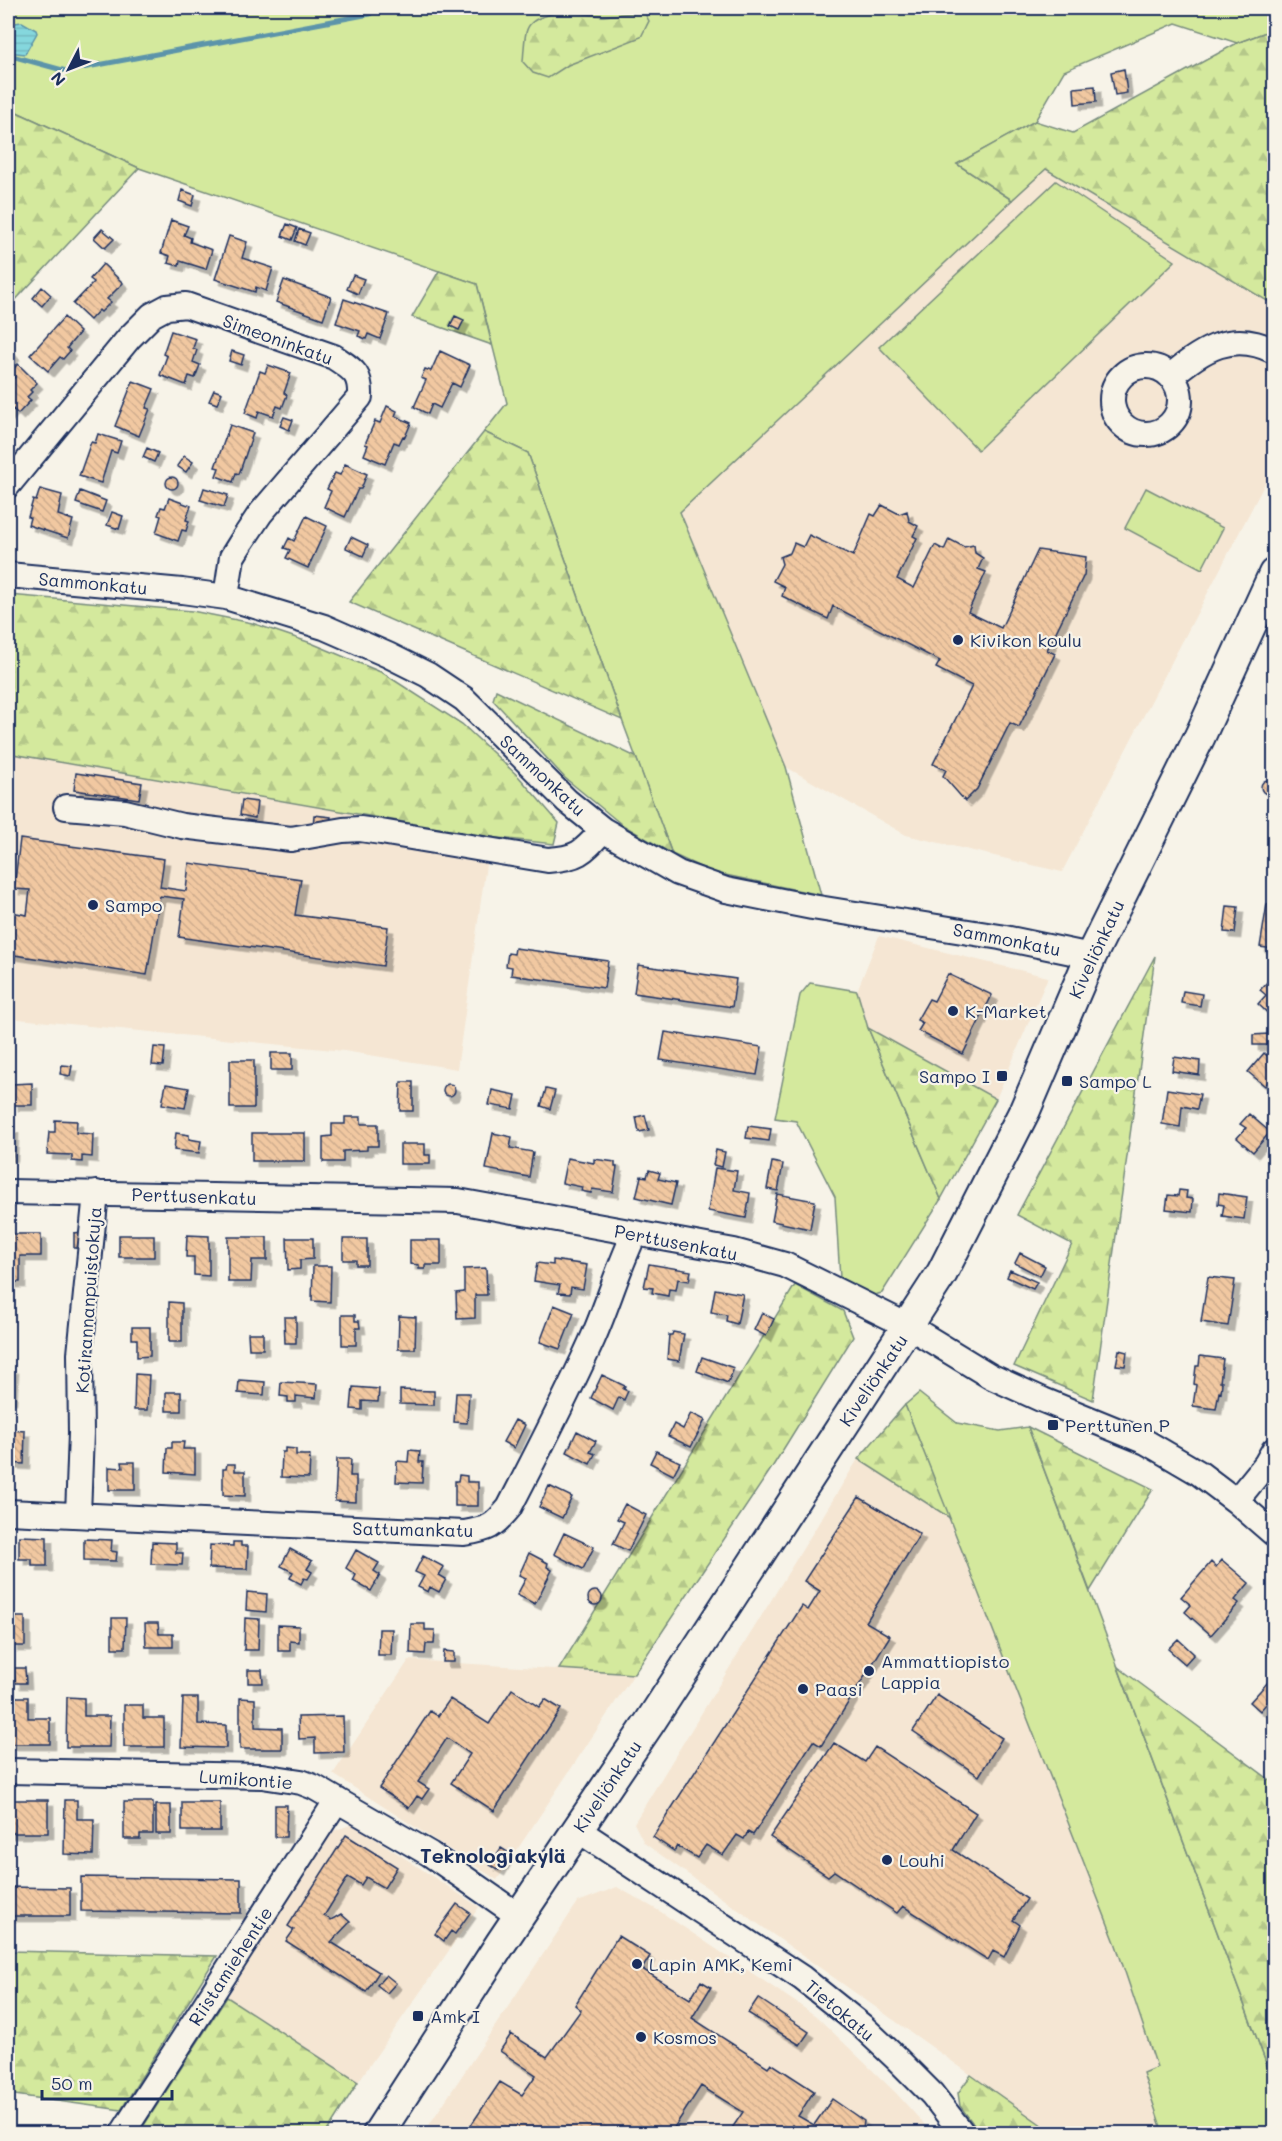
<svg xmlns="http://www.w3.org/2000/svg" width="1282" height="2141" viewBox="0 0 1282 2141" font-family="Mali,sans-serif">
	<defs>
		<pattern id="forest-firs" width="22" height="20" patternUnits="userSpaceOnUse" patternTransform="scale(1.5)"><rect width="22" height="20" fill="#d4e99d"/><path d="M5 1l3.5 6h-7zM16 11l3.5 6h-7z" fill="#b5c88a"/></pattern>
		<pattern id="water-rules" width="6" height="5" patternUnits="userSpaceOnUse" patternTransform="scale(1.5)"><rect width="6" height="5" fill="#85d7dd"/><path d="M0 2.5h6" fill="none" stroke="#72b9c0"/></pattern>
		<pattern id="building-back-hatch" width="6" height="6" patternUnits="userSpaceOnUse" patternTransform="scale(1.5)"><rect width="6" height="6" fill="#f1c8a1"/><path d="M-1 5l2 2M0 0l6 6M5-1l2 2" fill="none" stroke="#ceac8d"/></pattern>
		<filter id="shadow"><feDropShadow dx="5.5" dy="5.5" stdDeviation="0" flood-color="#0004"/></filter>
	</defs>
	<rect width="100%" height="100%" fill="#f7f3e8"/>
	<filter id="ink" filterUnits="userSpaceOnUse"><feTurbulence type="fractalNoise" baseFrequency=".0167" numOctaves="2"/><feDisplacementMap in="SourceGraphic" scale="12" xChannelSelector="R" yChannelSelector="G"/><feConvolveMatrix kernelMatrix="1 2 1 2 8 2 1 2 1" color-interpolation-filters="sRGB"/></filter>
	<g filter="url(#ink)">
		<path fill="#f5e6d3" d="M1045,169l229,136v161l-212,406 -156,-37 -120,-68 -107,-254z
			M13,754l477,83 -33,232 -113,-18 -336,-33v-250z
			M879,936l169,41 -52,122 -128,-71 -11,-37z
			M858,1459l92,59 166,427 41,122 -14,7 20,59h-112l-5,-5 -402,-285 -10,-20z
			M409,1660l225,14 -137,206 -164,-106z
			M353,1824l126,83 -121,175 -131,-85 106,-166z
			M617,1887l44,25 155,104 80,77 36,40 -509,1 155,-232z"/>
		<path fill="#d4e99d" stroke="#788c7e" stroke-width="1.5" d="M8,8h1266v21l-37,14 -61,-20 -112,48 -29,50 -78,43 55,36 -332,312 106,255 35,128 -110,-23 -39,-18 -50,-134 -94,-267 -44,-21 23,-29 -30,-119 -338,-116 -131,-60z
			M1056,181l119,80 -197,189 -99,-103z
			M1146,488l77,40 -21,41 -77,-41z
			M810,983l47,8 11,37 73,171 -59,94 -12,3 -30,-18 -5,-81 -39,-76 -21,-3 25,-123z
			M919,1393l38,30 43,8 28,-4 246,657v49h-111l-20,-60 14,-6 -41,-122 -211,-540z"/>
		<path fill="url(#forest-firs)" stroke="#788c7e" stroke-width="1.5" d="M562,11l41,5 41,-4 5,9 -8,16 -73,28 -20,13 -15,-5 -10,-11c3,-39 0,-41 39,-51z
			M1274,29v276l-228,-136 -34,31 -55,-36 78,-43 38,12 164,-90z
			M8,108l131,60 -131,140z
			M439,271l38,13 15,61 -80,-28z
			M484,432l44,21 94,267 -273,-118z
			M9,595l183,16 60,12 59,20 72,30 79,51 57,53 40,46 -5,21 -64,-7 -477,-83z
			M496,690l140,67 36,97 -51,-30 -56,-46 -72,-78z
			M1155,956l-62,444 -79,-34 58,-122 -55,-29z
			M868,1028l128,71 -55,100z
			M795,1285l48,26 10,26 -82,132 -137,205 -75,-5z
			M905,1405l45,113 -92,-59z
			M1028,1427l125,62 -63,102z
			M1118,1667l156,116v301z
			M8,1951l209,5 -96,154 -113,-16z
			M227,1997l131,85 -32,51h-187z
			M971,2075l75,53 5,5h-71l-20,-27 -2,-13z"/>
		<path fill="url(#water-rules)" stroke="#5b94aa" stroke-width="1.5" d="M22,22l14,8 1,3 -12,21 -17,-2v-21l7,-8z"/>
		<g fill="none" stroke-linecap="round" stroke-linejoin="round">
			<path stroke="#5b94aa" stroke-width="5" d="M381,12l23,-4
				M8,55l58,16 304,-57"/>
		</g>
		<path fill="url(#building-back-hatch)" stroke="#1b2f5e" stroke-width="1.5" filter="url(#shadow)" d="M1124,69l3,24 -12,2 -4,-23z
			M1095,86l1,16 -21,2 -1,-16z
			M182,190l13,5 -3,11 -13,-5z
			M171,220l17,6 -4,9 7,3 -1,4 22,8 -6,19 -26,-8 -1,5 -11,-3 2,-7 -9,-3z
			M287,224l10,4 -5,12 -10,-4z
			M102,229l12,10 -9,9 -11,-10z
			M299,229l11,4 -5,12 -10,-4z
			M229,236l18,6 -5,16 31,10 -7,23 -10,-4 -1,5 -40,-13z
			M103,264l20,19 -16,16 4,3 -10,10 -2,-2 -9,10 -17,-16 21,-22 -4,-3z
			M353,275l11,4 -6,15 -11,-5z
			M284,280l47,17 -8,22 -47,-17z
			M42,287l9,8 -9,11 -9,-8z
			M344,299l45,15 -9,25 -12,-5 -2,5 -8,-3 2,-5 -24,-8z
			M455,316l9,4 -5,10 -9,-4z
			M64,317l16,15 -13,16 3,3 -7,8 -3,-2 -12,14 -18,-16z
			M171,331l25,8 -3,9 4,2 -4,12 7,3 -5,13 -6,-2 -3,9 -26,-10 7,-19 -4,-2z
			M8,348l6,7 -6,7z
			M232,351l12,4 -3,10 -12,-4z
			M440,351l30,14 -10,22 -8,-4 -12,25 -8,-4 -4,10 -14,-7 12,-27 -5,-2 4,-9 6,2z
			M18,364l19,19 -7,7 2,2 -5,5 4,3 -13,14 -5,-5 -5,6v-30l7,-8 -5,-5z
			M268,365l23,8 -7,20 3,2 -5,13 -5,-2 -4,10 -14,-5 -2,7 -12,-5 15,-42 5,2z
			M133,381l21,8 -8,19 4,1 -11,27 -24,-10z
			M214,390l8,3 -5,11 -8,-3z
			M387,406l10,5 -2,5 16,7 -6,14 -2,-1 -4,8 -5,-2 -9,22 -21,-9 4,-10 -3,-1 10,-23 5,2z
			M284,417l9,3 -4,10 -9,-4z
			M230,425l23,8 -14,41 -3,-1 -3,9 -17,-6 3,-8 -4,-1z
			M98,434l23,7 -4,12 -6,-2 -10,32 -22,-7 12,-34 4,1z
			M147,448l11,5 -4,9 -11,-5z
			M184,456l9,6 -7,10 -9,-6z
			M345,464l22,10 -6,15h-3l-13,28 -21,-10 7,-16 -4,-2 8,-16 5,2z
			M166 483a6 6 0 1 1 12 0a6 6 0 1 1-12 0Z
			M204,488l24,7 -4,12 -24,-7z
			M40,489l22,6 -4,20 15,5 -5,18 -40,-13 2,-7 -2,-1 5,-17 3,1z
			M80,491l26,10 -4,11 -26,-9z
			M169,498l22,8 -5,14 3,1 -3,10 -4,-1 -4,11 -22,-8 5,-17 -3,-1 3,-8 4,1z
			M882,505l17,9 8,-3 2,10 9,5 -5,10 4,2 -20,41 17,9 21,-43 9,5 5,-11 15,8 10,-2 1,8 8,5 -5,11 8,3 -18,40 33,16 37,-78 48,7 -2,18 -37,75 8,4 -36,73 -9,-4 -33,66 -12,12 -22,-25 3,-6 -13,-6 39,-78 -36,-18 4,-7 -107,-55 -5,13 -46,-23 3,-9 -12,-6 9,-17 -2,-7 10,-4 4,-10 9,4 6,-12 44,21 18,-42 4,2z
			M112,512l11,4 -4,13 -12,-4z
			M306,516l21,10 -19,42 -22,-10 4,-8 -6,-2 5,-10 5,3z
			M351,537l17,8 -5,11 -17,-8z
			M76,773l66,10 -3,16 -65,-9z
			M1261 787a7 7 0 1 1 14 0a7 7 0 1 1-14 0Z
			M242,800l15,2 -2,16 -15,-3z
			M314,815l17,2 -1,11 -17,-2z
			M20,839l144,20 -4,28 26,4 3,-28 112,16 -6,36 93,12 -5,39 -204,-29 5,-38 -24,-3 -13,79 -139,-21v-20l3,-22 16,3 3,-25 -16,-1z
			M1267,904l7,1v44l-14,-2z
			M1227,906l11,1 -3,26 -11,-1z
			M515,948l93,13 -4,27 -93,-13 1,-8 -6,-1 2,-13 6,1z
			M638,965l98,14 -4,28 -98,-14z
			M948,974l44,21 -29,59 -45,-23 5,-8 -6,-3 12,-21 5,2z
			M1271,978l3,4v34l-1,2 -15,-14 8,-9 -6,-5z
			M1183,991l19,3 -2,12 -19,-3z
			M665,1032l97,15 -5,28 -97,-15z
			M1268,1034v11h-15v-10z
			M154,1047l11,1 -2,18 -11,-1z
			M271,1053h21v17h-21z
			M1264,1053l8,7 2,-3v18l-9,11 -17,-14z
			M1174,1057l26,4 -1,14 -27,-4z
			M230,1060h24v48h-24z
			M62,1065l10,1 -2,10 -10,-2z
			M401,1082h12v29h-13z
			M32,1083v22h-19l-1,-21z
			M443 1090a6 6 0 1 1 12 0a6 6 0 1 1-12 0Z
			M166,1084l23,4 -4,20 -23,-4z
			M546,1089l9,2 -5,18 -9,-3z
			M1167,1089l33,5 -3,15 -15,-3 -2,21 -18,-3z
			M492,1090l24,5 -3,14 -24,-4z
			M1249,1114l21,18 -17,20 -16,-14 9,-10 -6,-4z
			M645,1115l4,15 -10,2 -3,-15z
			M345,1117h16v7h17v22h-11v4l-24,1v11h-20v-25l9,-1v-12h13z
			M55,1120l22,1 -1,12 17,1 -1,23 -10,-1v6l-10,-1v-6l-25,-1 2,-22h6z
			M748,1126l23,3 -2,12 -23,-3z
			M8,1128h5l-1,28h-4z
			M176,1133l13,2v4l12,2 -2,12 -25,-3z
			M252,1133h53v28h-53z
			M493,1133l19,4 -2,11 23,4 -4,25 -43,-8z
			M400,1144h25v11h5v9h-30z
			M716,1150l9,2 -3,15 -9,-2z
			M567,1158l27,5v-4l21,3v5h2l-4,25 -21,-3 -1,4 -10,-2 1,-4 -20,-4z
			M772,1162l11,2 -5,27 -11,-2z
			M715,1168l22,3 -3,19 16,3 -4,25 -38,-7z
			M649,1170l11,3 -2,6 18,4 -5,22 -35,-8 5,-21 6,1z
			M1179,1190l8,1 -1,7 7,1 -1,13 -26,-3 2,-14 10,1z
			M1219,1193l28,4 -3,22 -22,-3 2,-11 -6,-1z
			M777,1194l38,7 -5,28 -38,-8z
			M82,1232v16h-8v-15z
			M12,1234h29v22h-21v26h-12v-33h4z
			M119,1235h35v22h-35z
			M187,1235l22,1v40l-15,-1v-18h-8z
			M228,1237h39v23h-15l-1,22h-23z
			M287,1238h26v21l-13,1v9l-12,1z
			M343,1239h24v26h-11v-5h-13z
			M410,1240h31v25h-16v4h-6v-4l-9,-1z
			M1020,1253l25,13 -5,10 -25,-13z
			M553,1260l34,5 -4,24 -12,-2 -1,7 -12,-1 2,-8 -26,-4 3,-18 16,2z
			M649,1264l42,7 -2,10 -11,-2 -2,11 -7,-1 -1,7 -16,-3 1,-5 -9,-1z
			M313,1266h18l-1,36 -18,-1z
			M486,1268l1,27h-12v23l-18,1 -1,-26 8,-1v-23z
			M1010,1270l27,12 -4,7 -26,-12z
			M1208,1277l27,3 -7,46 -27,-4z
			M715,1289l28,5 -6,30 -11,-3 1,-6 -16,-3z
			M169,1302l13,1v39h-13z
			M554,1305l20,8 -14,36 -20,-7z
			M762,1313l12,6 -8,17 -12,-6z
			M342,1315h13v6h4l1,7h-4v17h-14z
			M399,1316l17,1 -1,32h-17z
			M284,1317h12v26h-11z
			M132,1327h18v29l-13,1v-18h-5z
			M673,1332l11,2 -5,27 -12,-2 2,-24h3z
			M248,1333h15v16h-14z
			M1119,1350l8,2 -2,14 -9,-1z
			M1200,1356l23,3 -3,23h2l-1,11 -2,-1 -3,17 -23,-3 3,-21 -2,-1 2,-18h3z
			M702,1357l32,11 -6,15 -31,-12z
			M8,1368h5l-2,30h-3z
			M135,1374l14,1 -2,35h-13z
			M602,1375l23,11 -2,3 5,2 -4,9 -5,-3 -6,13 -22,-12z
			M239,1380l26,2 -1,13 -26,-2z
			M281,1382l36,2 -1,14 -20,-2v6h-8v-5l-8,-1z
			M353,1387l26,2 -1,13 -16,-1v9l-11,-1z
			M400,1390l34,1v14l-34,-1z
			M166,1392h15v19h-15z
			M456,1393h13l-2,30 -13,-1z
			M691,1413l14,7 -14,27 -23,-11 6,-12 9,5z
			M515,1420l10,5 -11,23 -11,-6z
			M9,1430l16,1 -1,33 -16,-1z
			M577,1431l19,10 -6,11 5,2 -5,10 -23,-12z
			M172,1442h12l-1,7h12v25l-29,-2 1,-24h5z
			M285,1448l11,1v6h14l-1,23 -28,-1 1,-25h3z
			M409,1450l11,1 -1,11h4l-1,21 -26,-1 1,-21 11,1z
			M656,1451l24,11 -7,13 -23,-12z
			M337,1459h14l-1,17h6v26l-21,-1z
			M122,1462h13v28h-26v-23l14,1z
			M227,1464h8v7h10v25l-22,-1v-26h3z
			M459,1475l8,1v6h11v24h-23v-25h3z
			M549,1486l23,11 -10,21 -23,-11z
			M859,1497l61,37 -54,88 24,14 -69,110 -8,-5 -60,94 -5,-3 -4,7 -7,-4 -14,20 -17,-10 -9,13 -20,-12 -3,5 -21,-14 149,-231 6,4 12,-19 -16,-10z
			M625,1504l21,11 -18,36 -15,-7 11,-22 -7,-3z
			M564,1533l30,14 -11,22 -29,-15z
			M19,1536l28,1v29h-15v-7h-13z
			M84,1539l28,1 -1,11 6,1 -1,9 -32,-1z
			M152,1542l24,1v10h7l-1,12 -31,-1z
			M233,1542h8v4h7l-1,23 -38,-1 1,-23 23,1z
			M290,1549l22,12 -5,8 5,3 -4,7 -4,-1 -3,6 -11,-6 3,-6 -12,-6z
			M356,1550l23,13 -5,8 6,4 -9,16 -18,-10 3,-6 -10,-7z
			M529,1553l19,10 -1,4 5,3 -17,34 -18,-9 9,-17 -7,-3z
			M423,1556l21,11 -5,8 7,4 -7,13 -9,-5 -2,5 -10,-5 6,-11 -9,-4z
			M1222,1560l27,23 -14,17 4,3 -28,32 -26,-23 6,-7 -10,-8 30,-35 5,5z
			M588 1598a7 7 0 1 1 14 0a7 7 0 1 1-14 0Z
			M247,1592l20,2 -1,18 -20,-2z
			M12,1617h13v29h-13z
			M112,1618h14l-1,30h-13z
			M245,1618l14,1 -1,31h-14z
			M145,1623h13l1,11h14v13h-27z
			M411,1624h14v6h10l-1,14h-8l-1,10 -15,-1z
			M278,1625l21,1v16l-9,-1v10h-12z
			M379,1629h13l-1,26h-13z
			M1178,1639l16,15 -9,10 -17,-15z
			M444,1651l10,1v10h-11z
			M14,1668h11l1,15h-11z
			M248,1670h14l1,13h-15z
			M1268,1682l6,6v7l-14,16 -10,-9z
			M512,1689l27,18 6,-8 16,10 -67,102 -43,-28 19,-29 -23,-16 -29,44 11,7 -7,10 -5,-3 -8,12 -30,-20 51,-77 8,5 12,-17 39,25z
			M937,1695l65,43 -23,38 -66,-45z
			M10,1697h18v21h22v26h-41z
			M67,1697l17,1v18h26l-1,31h-43z
			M183,1698h15v26l28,1v23l-45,-1z
			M240,1698l15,1v28l27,1v21h-42z
			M124,1705h19v13h21v29h-40z
			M343,1716l1,36 -29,1v-15l-16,1 -1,-22z
			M834,1743l31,19 10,-15 101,66 -23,37 74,49 -14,21 7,5 -16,32 -11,-6 -5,9 -85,-54 -6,7 -63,-42 -6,5 -58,-39z
			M8,1800h1v33h-1z
			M9,1800h39v33h-39z
			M65,1800h12v19h17l-1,36 -29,-1z
			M124,1802h29v32h-13v5h-16z
			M182,1802h38v29h-38z
			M156,1805h15v29h-15z
			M275,1805h12l-1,32h-11z
			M346,1835l51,32 -13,21 -18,-11 -5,8 -13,-8 -24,39 7,4 10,-6 9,8 -19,20 48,30 -13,20 -80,-51 8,-11 -6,-4z
			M501,1848l8,5 -10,17 -9,-5z
			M81,1877l160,2v34l-160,-2z
			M8,1887l62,1v28h-62z
			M457,1904l13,9 -15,21 -4,-3 -7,10 -9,-7z
			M618,1936l32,20 -8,13 48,30 11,-18 10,6 -19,31 76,49 3,-4 43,28 -16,25 16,9 18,-26 32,22 -2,13h-57l-13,-9 -5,9h-59l15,-22 -42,-26 -31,48h-8l-12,-8 -5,8h-180l35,-52 22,13 14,-20 -36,-24 11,-17 36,23 34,-47 -6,-5z
			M386,1975l10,8 -9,10 -10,-8z
			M758,1998l51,34 -9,13 -52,-32z
			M8,2130l42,4h-42z"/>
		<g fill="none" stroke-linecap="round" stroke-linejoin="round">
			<defs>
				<path id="minor" d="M1112 400a34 34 0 1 1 68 0a34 34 0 1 1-68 0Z
					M1171,376c31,-27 62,-46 103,-25
					M8,485l121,-147 23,-23 15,-8 19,-2 148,52c19,13 27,16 26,40l-100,117 -18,27 -10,16 -6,40
					M8,575l174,16 44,6 98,30 64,28 40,20 36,24 103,102 36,29 75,43 48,17 86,17 188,30 91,19
					M66,807l59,5 57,14 109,13 52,-9 17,-1 21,3 167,28c31,-2 35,-8 55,-30
					M8,1192l450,9 276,50 51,14 123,61 82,50 53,24 103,42 53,31 37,28 38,33
					M1236,1501l30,-37 8,-14
					M8,1512l456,21c25,-4 29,-6 45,-25 29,-56 58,-112 84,-170 15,-34 25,-70 41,-103
					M78,1515l3,-82 -1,-79 16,-161
					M8,1771l254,5 39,6 13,5 116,67 89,62
					M578,1830l224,148 60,48 34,32 36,36 31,40
					M122,2134l215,-334"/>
				<path id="major" d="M378,2134l123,-191 149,-221 292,-449 83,-163 66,-154 109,-220 74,-162"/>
			</defs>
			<use href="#minor" stroke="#1b2f5e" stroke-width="28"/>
			<use href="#major" stroke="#1b2f5e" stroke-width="34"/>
			<use href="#minor" stroke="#f7f3e8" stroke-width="24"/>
			<use href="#major" stroke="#f7f3e8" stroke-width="30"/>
		</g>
	</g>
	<g fill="#1b2f5e" stroke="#f7f3e8" stroke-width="2">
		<circle cx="958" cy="640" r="6"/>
		<circle cx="93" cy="905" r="6"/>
		<circle cx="953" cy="1011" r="6"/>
		<rect x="996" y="1070" width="12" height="12" rx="3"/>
		<rect x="1061" y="1075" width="12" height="12" rx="3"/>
		<rect x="1047" y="1419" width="12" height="12" rx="3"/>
		<circle cx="869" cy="1671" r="6"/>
		<circle cx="803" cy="1689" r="6"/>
		<circle cx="887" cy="1860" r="6"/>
		<circle cx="637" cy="1964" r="6"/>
		<rect x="412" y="2010" width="12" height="12" rx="3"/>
		<circle cx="641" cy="2037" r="6"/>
	</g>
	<g text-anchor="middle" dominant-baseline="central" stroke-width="4.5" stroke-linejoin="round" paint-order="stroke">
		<g font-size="18" fill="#1b2f5e" stroke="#f7f3e8">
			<text transform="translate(278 339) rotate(20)">Simeoninkatu</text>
			<text transform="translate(93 583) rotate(5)">Sammonkatu</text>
			<text transform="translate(543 775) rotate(43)">Sammonkatu</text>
			<text transform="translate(1007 939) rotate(11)">Sammonkatu</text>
			<text transform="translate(1096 949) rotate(-65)">Kiveliönkatu</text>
			<text transform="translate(194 1196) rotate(2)">Perttusenkatu</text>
			<text transform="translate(676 1242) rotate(11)">Perttusenkatu</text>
			<text transform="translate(88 1300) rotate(-86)">Kotirannanpuistokuja</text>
			<text transform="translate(873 1380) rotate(-56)">Kiveliönkatu</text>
			<text transform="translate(413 1529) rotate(1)">Sattumankatu</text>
			<text transform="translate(246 1779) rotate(4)">Lumikontie</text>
			<text transform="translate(607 1786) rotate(-56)">Kiveliönkatu</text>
			<text transform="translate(230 1966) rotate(-57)">Riistamiehentie</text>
			<text transform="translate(840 2010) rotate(40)">Tietokatu</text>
		</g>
		<g font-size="18" fill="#1b2f5e" stroke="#f7f3e8" text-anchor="start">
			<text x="970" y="640">Kivikon koulu</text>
			<text x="105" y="905">Sampo</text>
			<text x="965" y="1011">K-Market</text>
			<text x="990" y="1076" text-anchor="end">Sampo I</text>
			<text x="1079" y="1081">Sampo L</text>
			<text x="1065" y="1425">Perttunen P</text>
			<text x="881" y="1661">Ammattiopisto<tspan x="881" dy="21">Lappia</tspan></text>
			<text x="815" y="1689">Paasi</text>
			<text x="899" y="1860">Louhi</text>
			<text x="649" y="1964">Lapin AMK, Kemi</text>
			<text x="430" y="2016">Amk I</text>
			<text x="653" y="2037">Kosmos</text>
		</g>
		<g font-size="20" font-weight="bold" fill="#1b2f5e" stroke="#f7f3e8">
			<text x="493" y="1855">Teknologiakylä</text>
		</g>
	</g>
	<rect width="1282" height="2141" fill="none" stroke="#f7f3e8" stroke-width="30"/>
	<rect x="15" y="15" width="1252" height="2111" fill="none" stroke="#1b2f5e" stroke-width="2" filter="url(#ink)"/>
	<g transform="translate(69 69) rotate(228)" stroke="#f7f3e8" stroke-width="4.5" paint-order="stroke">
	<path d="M0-4.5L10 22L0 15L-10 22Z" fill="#1b2f5e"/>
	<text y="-9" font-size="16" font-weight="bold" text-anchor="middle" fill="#1b2f5e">N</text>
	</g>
	<path d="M42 2090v9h130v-9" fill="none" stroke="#1b2f5e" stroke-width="3"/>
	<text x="51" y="2090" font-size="18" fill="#1b2f5e" stroke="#f7f3e8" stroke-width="4.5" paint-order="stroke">50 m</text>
</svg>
